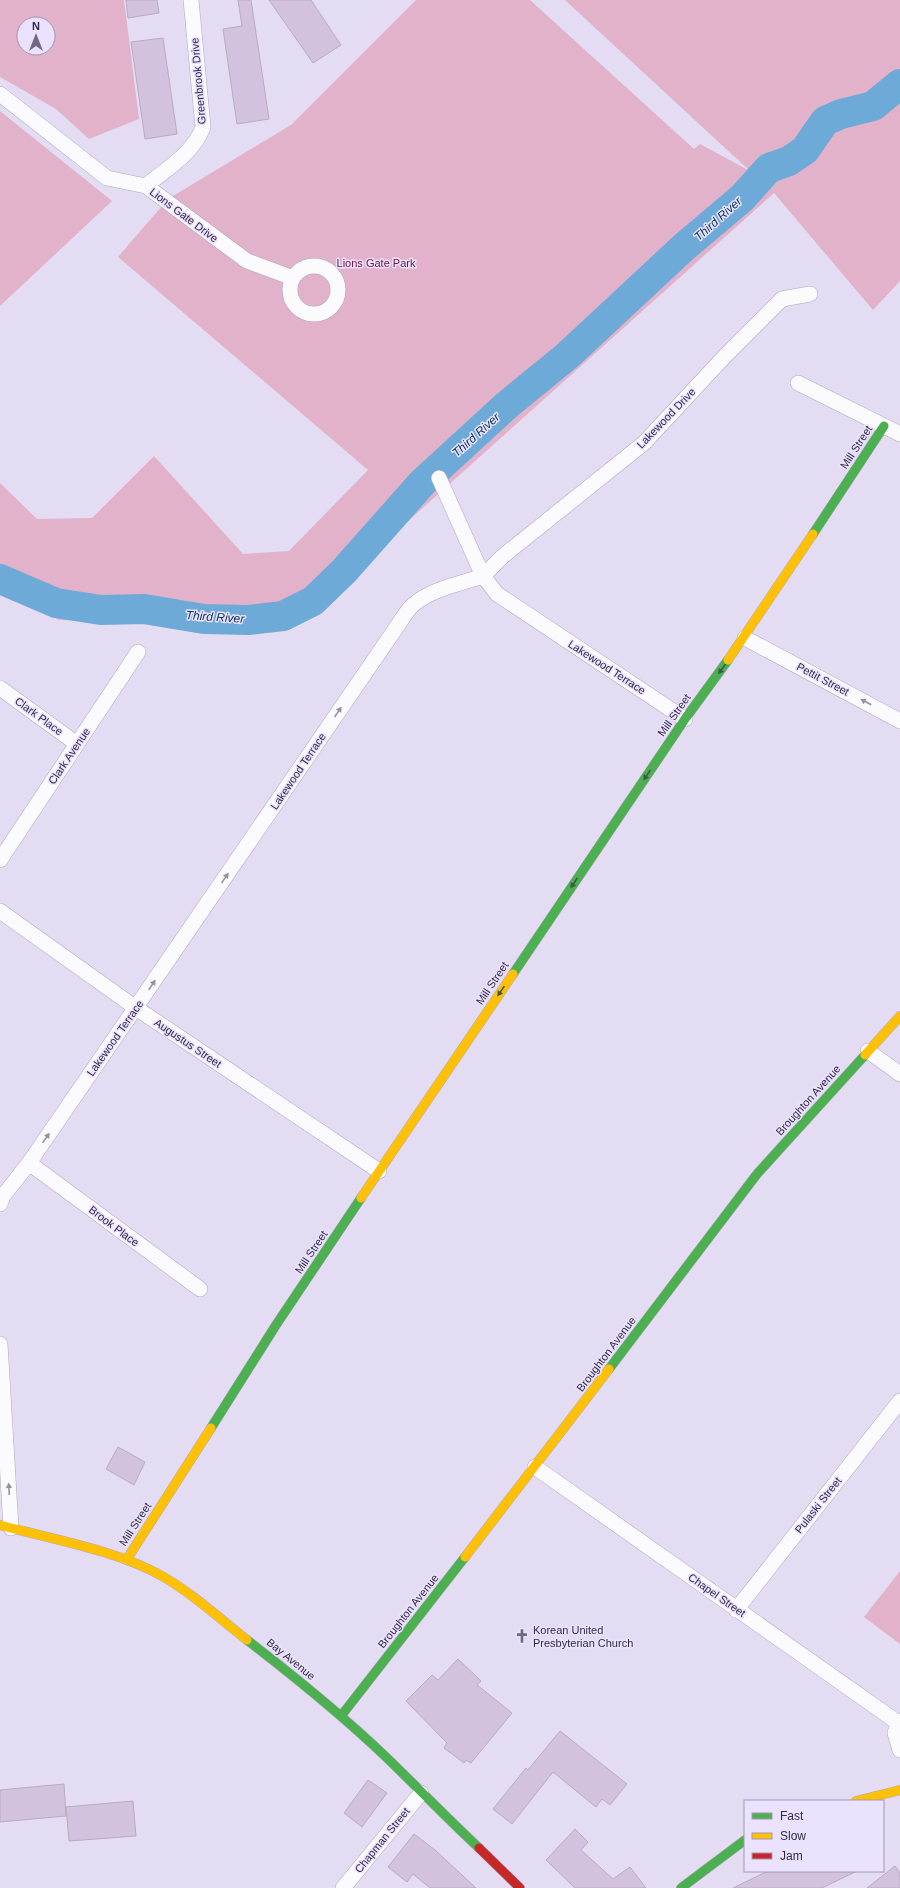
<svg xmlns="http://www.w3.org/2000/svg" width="900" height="1888" viewBox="0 0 900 1888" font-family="Arial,sans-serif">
	<rect width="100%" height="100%" fill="#e3dcf3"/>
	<path fill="#e1b2ca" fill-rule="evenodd" d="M0,0h124l15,119 -50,20 -33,-30 -56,-32zM24,24h24v24h-24z
		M416,0h114l164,149 6,-5 50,27 -185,-171h335v281l-27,29 -99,-117 -484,434 -231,-7 -59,-28v-109l37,36 55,-1 62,-62 89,98 46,-3 79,-81 -250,-213 50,-58 123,-74z
		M0,111l112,90 -112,105z
		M900,1571v73l-36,-27z"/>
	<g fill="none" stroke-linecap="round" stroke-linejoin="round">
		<path stroke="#6daad7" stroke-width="30" d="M0,579l56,24 45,7 43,-1 60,10 44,1 35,-4 30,-15 31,-30 78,-88 85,-78 60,-49 117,-109 58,-49 27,-30 20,-7 16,-11 20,-29 16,-7 32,-8 27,-22"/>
	</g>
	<path fill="#d3c2de" stroke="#b8acc0" d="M126,0h31l2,13 -31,5z
		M238,0h13l18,119 -32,5 -14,-95 19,-3z
		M269,0h42l30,45 -28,18z
		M163,38l14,96 -32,5 -14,-97z
		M118,1447l27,15 -11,23 -28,-16z
		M458,1659l23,22 -4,4 35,28 -41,50 -5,-3 -2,3 -20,-15 3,-5 -41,-42 26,-26 6,5z
		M560,1731l67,53 -17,21 -8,-6 -6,8 -43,-35 -41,52 -19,-15 33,-41 2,2z
		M368,1780l19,13 -25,34 -18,-14z
		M64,1784l2,32 -66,6v-32z
		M133,1801l3,35 -67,5 -3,-34z
		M575,1829l13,13 -7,8 32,29 17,-12 16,21h-71l-29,-28z
		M414,1834l21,16 41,38h-46l-17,-14 -6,8 -19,-15z
		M895,1866l5,7v15h-33z
		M768,1871h89l-35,17h-89z"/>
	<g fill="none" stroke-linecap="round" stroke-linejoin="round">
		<defs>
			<path id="street" d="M0,94l107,84 39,8 101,75 46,17
				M146,186c20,-17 48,-33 57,-59l-12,-127
				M290 290a24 24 0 1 1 48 0a24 24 0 1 1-48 0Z
				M798,383l102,51
				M439,478l44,98 20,-20 141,-113 81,-87 57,-57 28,-5
				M745,638l155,83
				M0,688l77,56
				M0,860l138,-208
				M0,911l136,97 243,163
				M868,1051l32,23
				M29,1163l171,126
				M0,1204l3,-8 26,-33 369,-538c5,-7 9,-15 15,-20 18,-16 47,-21 70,-29l14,18 188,125
				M0,1344l11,184
				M535,1467l365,257
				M736,1610l164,-209
				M900,1721l-5,12 5,17
				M343,1888l78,-95"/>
			<path id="fast" d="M813,534l71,-108
				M513,974l172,-255 43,-59
				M609,1369l148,-195 108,-119
				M211,1428l65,-103 85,-127
				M247,1640c48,37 95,75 139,117 31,30 61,61 93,91
				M341,1716l124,-159
				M681,1888l64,-48"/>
			<path id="slow" d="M728,660l85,-126
				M865,1055l35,-39
				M361,1198l152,-224
				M0,1525c51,14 116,25 162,51 30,17 57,42 85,64
				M465,1557l144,-188
				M127,1559l84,-131
				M856,1801l44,-11"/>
			<path id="jam" d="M479,1848l41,40"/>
		</defs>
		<use href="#street" stroke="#b0a9bf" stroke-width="16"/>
		<use href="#fast" stroke="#b0a9bf" stroke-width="10"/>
		<use href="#slow" stroke="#b0a9bf" stroke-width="10"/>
		<use href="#jam" stroke="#b0a9bf" stroke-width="10"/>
		<use href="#street" stroke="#fbfafd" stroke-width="15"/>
		<use href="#fast" stroke="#4caf50" stroke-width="9"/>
		<use href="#slow" stroke="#ffc107" stroke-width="9"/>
		<use href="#jam" stroke="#c62828" stroke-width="9"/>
	</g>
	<defs><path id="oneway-solid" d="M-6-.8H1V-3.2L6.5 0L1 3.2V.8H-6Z"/></defs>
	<g fill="#3c5848">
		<use href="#oneway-solid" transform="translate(722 669) rotate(126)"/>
		<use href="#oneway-solid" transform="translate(647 775) rotate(124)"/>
		<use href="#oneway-solid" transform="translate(574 883) rotate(124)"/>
		<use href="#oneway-solid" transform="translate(501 991) rotate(124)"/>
	</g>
	<g fill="#9792a0">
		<use href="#oneway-solid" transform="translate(866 702) rotate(-152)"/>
		<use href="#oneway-solid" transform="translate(338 712) rotate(-56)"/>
		<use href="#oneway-solid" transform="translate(225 878) rotate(-56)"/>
		<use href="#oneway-solid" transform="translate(152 985) rotate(-56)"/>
		<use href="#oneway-solid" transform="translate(46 1138) rotate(-55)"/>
		<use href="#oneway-solid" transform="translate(9 1489) rotate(-93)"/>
	</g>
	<defs>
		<symbol id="church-bare" viewBox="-9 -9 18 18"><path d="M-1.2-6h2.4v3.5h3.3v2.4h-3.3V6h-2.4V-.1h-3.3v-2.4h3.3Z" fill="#716881" stroke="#ebe2ff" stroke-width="2.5" paint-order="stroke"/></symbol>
	</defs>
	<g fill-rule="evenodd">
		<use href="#church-bare" x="512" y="1626" width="20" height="20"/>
	</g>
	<g text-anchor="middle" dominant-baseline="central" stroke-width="3" stroke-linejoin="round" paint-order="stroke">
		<g font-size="11" fill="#332944" stroke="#ebe2ff">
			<text transform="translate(198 81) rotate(-95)">Greenbrook Drive</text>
			<text transform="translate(184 215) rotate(37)">Lions Gate Drive</text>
			<text transform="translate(666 418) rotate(-46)">Lakewood Drive</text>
			<text transform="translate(856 447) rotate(-57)">Mill Street</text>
			<text transform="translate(607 667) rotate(33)">Lakewood Terrace</text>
			<text transform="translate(823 679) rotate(28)">Pettit Street</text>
			<text transform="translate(674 715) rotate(-55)">Mill Street</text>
			<text transform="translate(39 716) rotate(36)">Clark Place</text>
			<text transform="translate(69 756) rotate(-56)">Clark Avenue</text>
			<text transform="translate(298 771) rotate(-56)">Lakewood Terrace</text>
			<text transform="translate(492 983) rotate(-56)">Mill Street</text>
			<text transform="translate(115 1038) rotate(-55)">Lakewood Terrace</text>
			<text transform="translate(188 1043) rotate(34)">Augustus Street</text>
			<text transform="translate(808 1100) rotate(-48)">Broughton Avenue</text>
			<text transform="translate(114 1226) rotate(37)">Brook Place</text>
			<text transform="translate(311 1252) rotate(-56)">Mill Street</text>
			<text transform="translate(606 1354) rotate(-53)">Broughton Avenue</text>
			<text transform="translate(818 1505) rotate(-52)">Pulaski Street</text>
			<text transform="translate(135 1524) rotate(-57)">Mill Street</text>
			<text transform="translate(717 1595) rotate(35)">Chapel Street</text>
			<text transform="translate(408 1611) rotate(-52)">Broughton Avenue</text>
			<text transform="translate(291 1659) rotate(39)">Bay Avenue</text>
			<text transform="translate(382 1840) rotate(-51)">Chapman Street</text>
		</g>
		<g font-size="11" fill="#790f40" stroke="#ebe2ff">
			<text x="376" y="263">Lions Gate Park</text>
		</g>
		<g font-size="11" fill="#332944" stroke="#ebe2ff" text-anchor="start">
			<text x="533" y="1630">Korean United<tspan x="533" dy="13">Presbyterian Church</tspan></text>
		</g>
		<g font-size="12" font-style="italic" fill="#00334f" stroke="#ebe2ff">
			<text transform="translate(718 219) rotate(-42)">Third River</text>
			<text transform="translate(476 435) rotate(-42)">Third River</text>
			<text transform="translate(215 617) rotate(4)">Third River</text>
		</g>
	</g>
	<rect x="744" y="1800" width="140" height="72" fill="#ebe2ff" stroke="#a198b4"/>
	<rect x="752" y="1813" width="20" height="6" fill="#4caf50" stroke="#a198b4"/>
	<text x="780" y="1820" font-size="12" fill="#332944">Fast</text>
	<rect x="752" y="1833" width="20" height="6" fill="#ffc107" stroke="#a198b4"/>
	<text x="780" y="1840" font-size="12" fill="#332944">Slow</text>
	<rect x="752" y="1853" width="20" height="6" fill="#c62828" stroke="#a198b4"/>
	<text x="780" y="1860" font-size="12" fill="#332944">Jam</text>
	<g transform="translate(36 36)"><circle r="19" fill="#ebe2ff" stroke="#a198b4"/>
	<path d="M0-3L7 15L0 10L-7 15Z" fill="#716881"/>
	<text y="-6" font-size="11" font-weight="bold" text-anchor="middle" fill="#332944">N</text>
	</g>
</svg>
